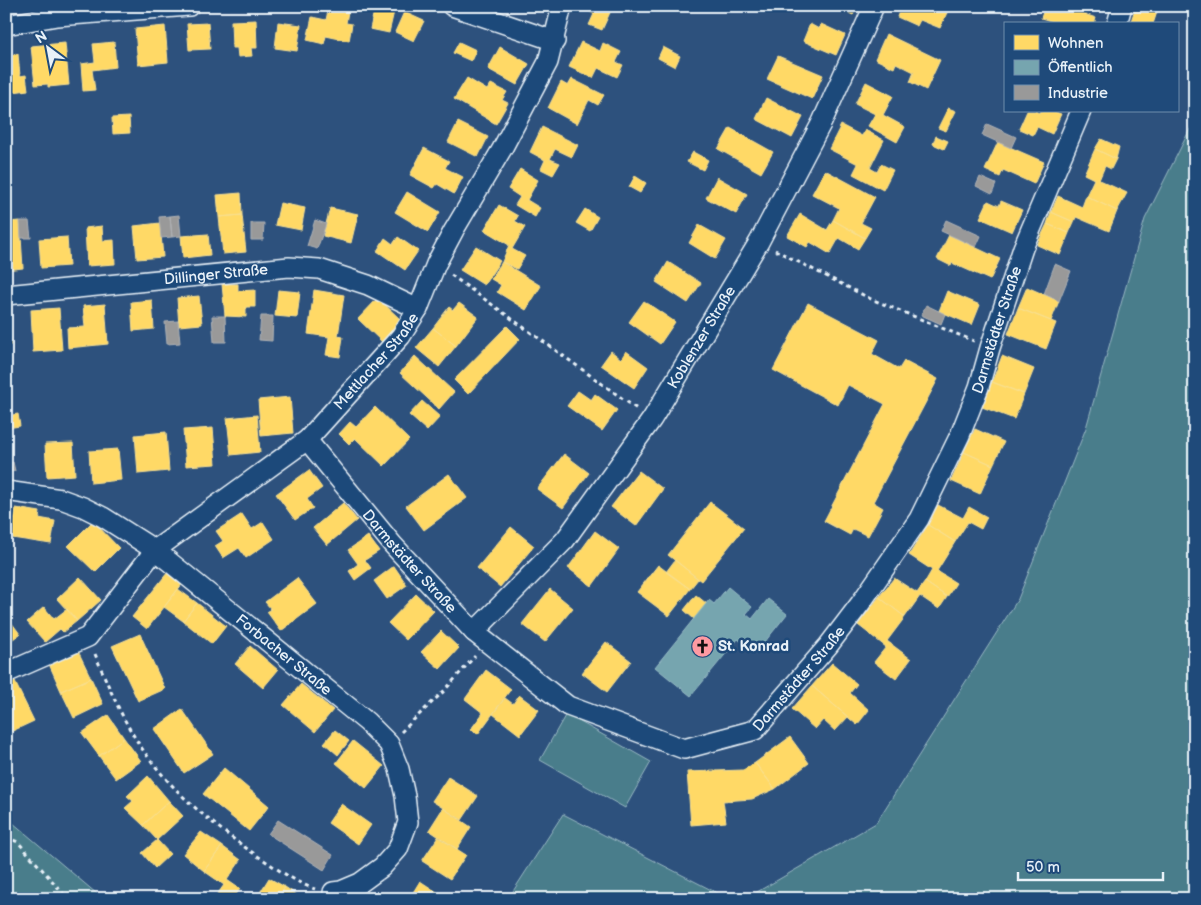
<svg xmlns="http://www.w3.org/2000/svg" width="1201" height="905" viewBox="0 0 1201 905" font-family="'Balsamiq Sans',sans-serif">
	<rect width="100%" height="100%" fill="#2d517d"/>
	<filter id="ink" filterUnits="userSpaceOnUse"><feTurbulence type="fractalNoise" baseFrequency=".02" numOctaves="2"/><feDisplacementMap in="SourceGraphic" scale="10" xChannelSelector="R" yChannelSelector="G"/><feConvolveMatrix kernelMatrix="1 2 1 2 8 2 1 2 1" color-interpolation-filters="sRGB"/></filter>
	<g filter="url(#ink)">
		<path fill="#497d8b" stroke="#98b7c2" d="M1195,119v780h-450l131,-76 142,-224 68,-171 59,-209z
			M566,714l85,48 -26,46 -85,-48z
			M563,814l166,85h-221z
			M6,817l97,82h-97z"/>
		<path fill="#ffd966" stroke="#f8e092" d="M329,6h20l-3,17 6,1 -3,17 -23,-5 -2,8 -17,-4 5,-23 14,3z
			M375,6l20,1 -6,26 -19,-4z
			M585,6h28l-11,24 -13,-5 5,-11 -10,-5z
			M834,6h24l-5,9z
			M901,6h49l-10,22 -20,-8 -3,6 -20,-9z
			M1045,6h16l35,12 -2,6h-34l-19,-6z
			M1136,6h15l7,3 -5,15h-23z
			M404,12l20,9 -10,20 -19,-9z
			M256,20l1,28h-6l1,8 -14,1 -1,-9h-5l-1,-27z
			M278,22l23,3 -4,26 -22,-3z
			M208,23l2,26 -21,1 -2,-26z
			M810,24l9,5 2,-5 24,11 -9,20 -33,-14z
			M165,26l3,36 -30,3 -3,-36z
			M886,34l54,26 -14,30 -16,-8 4,-10 -18,-9 -2,5 -19,-9z
			M114,42l2,25 -24,3 3,20 -12,1 -2,-27 14,-2 -2,-18z
			M459,42l17,8 -5,11 -18,-8z
			M581,42l19,9 3,-8 18,9 -5,10 7,3 -6,12 -19,-9 -5,10 -24,-11z
			M65,43l4,42 -21,2v-3l-13,1 -4,-39z
			M500,47l29,17 -12,21 -29,-16z
			M663,47l17,9 -5,11 -17,-9z
			M18,54l2,22 6,-1 2,15 -22,3v-38z
			M778,56l45,19 -11,24 -45,-20z
			M467,78l20,12 4,-6 16,8 -5,8 6,3 -12,21 -42,-25z
			M572,79l32,16 -6,10 -9,-5 -12,24 -29,-16 13,-26 7,4z
			M866,82l27,14 -10,19 22,12 -8,15 -29,-16 7,-12 -20,-10z
			M766,98l37,19 -11,21 -36,-19z
			M948,108l8,3 -10,20 -8,-3z
			M1027,111h8l4,2 1,-2h13l8,3 -9,20 -15,-7 -4,8 -14,-6z
			M129,117l1,16 -17,1 -1,-16z
			M458,122l30,15 -10,20 -30,-15z
			M841,125l21,11 3,-6 19,10 -14,28 7,4 4,-8 12,6 -10,20 -30,-16 5,-10 -29,-15z
			M542,127l36,18 -6,12 -17,-8 -5,10 10,4 -7,12 -12,-6 4,-9 -15,-8z
			M730,128l43,24 -12,21 -43,-24z
			M936,136l12,5 -4,8 -11,-5z
			M1101,139l18,8 -3,12 -21,-10z
			M998,142l46,20 -10,22 -31,-14 -3,7 -15,-7z
			M424,148l25,13 -4,7 18,9 -9,17 -17,-10 -3,4 -24,-13z
			M1095,149l21,10 -5,10 -6,-3 -6,14 28,13 -10,18 -31,-15 8,-17 -10,-5z
			M693,152l15,8 -5,10 -16,-8z
			M520,169l18,11 -11,20 13,8 -5,9 -20,-12 5,-8 -12,-8z
			M825,170l50,27 -14,26 10,5 -6,10 -32,-18 6,-12 -27,-14z
			M635,176l11,7 -6,10 -11,-6z
			M717,177l30,17 -11,20 -30,-16z
			M407,192l33,20 -12,20 -33,-20z
			M241,193l1,22 -23,2 -2,-22z
			M1058,196l24,11 4,-11 31,15 -8,20 -33,-14 -2,5 -23,-10z
			M988,201l11,5 2,-5 21,9 -10,22 -32,-14z
			M280,203l25,5 -4,22 -26,-5z
			M499,205l19,11 -3,5 10,6 -13,22 13,7 -8,13 -15,-7 7,-17 -25,-15z
			M330,208l28,6 -7,29 -28,-7z
			M585,209l13,8 -8,14 -14,-8z
			M1051,212l23,10 -5,11 -22,-9z
			M800,214l27,16 6,-10 32,18 -7,11 -19,-11 -9,16 -20,-12 -3,5 -20,-11z
			M242,215l4,37 -23,2 -4,-37z
			M20,221l3,47 -17,2v-48z
			M160,223l3,34 -26,2 -3,-33z
			M1047,224l22,9 -9,22 -23,-10z
			M699,225l27,15 -11,19 -26,-16z
			M102,226l1,15 11,-1 1,24 -28,2 -2,-38z
			M208,234l2,21 -27,3 -2,-22z
			M949,235l51,24 -10,21 -38,-17 -1,3 -14,-7z
			M67,237l2,29 -28,2 -2,-29z
			M398,237l20,14 -13,19 -28,-19 8,-13 8,6z
			M476,246l24,15 -16,24 -24,-15z
			M502,262l39,24 -15,24 -29,-18 4,-7 -10,-6z
			M668,262l33,21 -13,20 -32,-21z
			M222,284h16v7l17,-1v17h-9v10l-21,-1z
			M1027,287l32,14 -8,20 -33,-13z
			M278,290l22,2 -3,26 -22,-2z
			M314,290l30,5 -6,41 5,1 -3,20 -14,-2 3,-18 -21,-3z
			M947,291l33,14 -8,20 -33,-14z
			M199,296l3,28 -23,2 -2,-28z
			M378,298l24,23 -20,21 -24,-23z
			M152,300l2,29 -21,2 -2,-29z
			M644,301l31,21 -15,22 -31,-22z
			M459,303l19,14 -22,29 -23,-18 16,-21 4,3z
			M808,303l71,37 -7,14 27,15 5,-8 34,18 -65,123 10,6 -15,28 -15,-7 -3,6 -26,-14 61,-117 -37,-19 -10,20 -65,-35z
			M105,304l3,40 -40,4 -1,-20 18,-1 -2,-21z
			M59,308l3,42 -29,2 -2,-42z
			M1018,308l38,15 -10,26 -38,-15z
			M6,311l5,34 -5,1z
			M507,326l13,13 -52,55 -14,-14z
			M433,328l23,18 -17,21 -23,-19z
			M611,351l10,8 5,-8 22,16 -14,21 -33,-23z
			M415,356l39,36 -15,17 -39,-36z
			M1002,356l32,13 -10,25 -32,-12z
			M992,382l32,12 -10,25 -32,-12z
			M578,391l13,9 4,-6 22,16 -15,21 -35,-25z
			M290,397l3,36 -32,3 -3,-36z
			M422,401l18,16 -13,14 -18,-16z
			M375,407l34,33 -25,26 -29,-28 -6,6 -10,-10 11,-12 6,5z
			M18,414l2,12 -13,2 -1,-12z
			M257,415l3,37 -29,3 -4,-37z
			M213,428l3,36 -30,2 -3,-36z
			M975,429l29,13 -11,23 -29,-13z
			M166,432l3,39 -31,3 -3,-39z
			M73,443l2,32 -28,2 -2,-33z
			M118,449l3,31 -30,3 -2,-32z
			M964,452l29,13 -13,29 -29,-13z
			M564,454l25,19 -26,35 -26,-19z
			M309,470l13,18 -15,11 6,9 -18,12 -19,-26z
			M639,471l24,18 -27,37 -25,-19z
			M449,474l18,24 -43,32 -18,-24z
			M710,502l34,26 -43,53 -33,-26z
			M343,503l14,17 -30,25 -14,-17z
			M938,505l25,13 6,-11 18,10 -6,12 -13,-7 -13,20 -27,-17z
			M16,508l24,4 -1,6 16,3 -4,23 -39,-6z
			M242,514l10,15 11,-7 11,17 -28,19 -7,-10 -16,10 -8,-12 8,-5 -7,-10z
			M93,521l26,27 -24,24 -27,-26z
			M928,525l27,17 -18,29 19,12 -9,14 -22,-15 7,-12 -23,-15z
			M511,527l23,19 -34,41 -23,-19z
			M595,531l24,18 -27,37 -24,-18z
			M368,536l11,15 -14,9 6,8 -16,12 -6,-9 9,-7 -10,-14z
			M675,560l23,19 -8,10 -24,-17z
			M658,565l32,24 -21,27 -32,-24z
			M394,566l13,19 -20,14 -13,-18z
			M168,572l15,11 -36,46 -15,-12z
			M80,577l21,23 -24,21 -20,-22z
			M297,578l20,26 -36,27 -14,-19 4,-3 -6,-7z
			M894,578l23,15 8,-11 22,15 -8,12 -19,-13 -15,21 -26,-20z
			M178,589l19,14 -14,18 -19,-14z
			M550,589l23,19 -28,34 -23,-18z
			M416,594l18,17 -28,29 -18,-17z
			M696,595l11,9 -13,15 -10,-9z
			M879,597l26,20 -18,24 24,18 -15,20 -22,-17 12,-15 -28,-22z
			M197,603l29,23 -14,18 -29,-23z
			M44,607l10,12 13,-10 10,12 -14,11 -3,-3 -15,13 -18,-20z
			M6,615l14,19 -14,10z
			M441,631l18,17 -19,21 -19,-17z
			M140,634l25,55 -27,12 -26,-55z
			M606,642l25,19 -24,31 -25,-19z
			M250,646l28,24 -15,18 -28,-24z
			M78,651l13,27 -30,13 -12,-27z
			M832,663l25,21 -7,9 19,17 -12,15 -45,-39z
			M486,670l25,19 -33,45 -7,-5 12,-16 -18,-14z
			M91,678l12,26 -29,14 -13,-27z
			M15,682l19,39 -28,13v-48z
			M301,684l32,26 -18,22 -32,-27z
			M812,686l36,31 -13,14 -12,-11 -8,9 -23,-20z
			M519,695l20,15 -19,25 -27,-21 12,-16 8,6z
			M182,709l31,45 -29,19 -30,-44z
			M108,715l16,23 -25,18 -17,-23z
			M335,730l14,11 -11,14 -14,-12z
			M790,737l19,26 -34,26 -20,-26z
			M124,738l17,23 -25,18 -17,-23z
			M353,741l31,25 -18,22 -30,-25z
			M755,763l20,26 -23,10 -29,2 3,21 -35,3 -4,-53 56,-2z
			M224,768l45,38 -20,25 -46,-37z
			M148,776l21,25 -26,24 -18,-17 8,-7 -6,-5z
			M448,777l30,19 -16,24 -30,-19z
			M169,801l14,15 -26,24 -14,-15z
			M341,804l30,21 -13,19 -30,-21z
			M443,808l28,19 -14,22 -28,-19z
			M201,832l21,14 -18,25 -21,-17z
			M438,837l28,18 -16,24 -28,-18z
			M157,840l13,14 -15,14 -13,-15z
			M222,846l19,14 -14,20 13,9 -7,10h-19l10,-14 -20,-14z
			M269,878l16,9 -7,12h-22z
			M420,881l26,17 -1,1h-36z
			M285,887l18,12h-25z"/>
		<path fill="#76a5af" stroke="#98bcc5" d="M728,587l24,20 -6,7 6,5 16,-20 19,15 -31,39 -18,-14 -47,57 -36,-29 54,-67 5,4z"/>
		<path fill="#999" stroke="#b1b3b6" d="M987,124l29,13 -5,11 -29,-13z
			M980,177l16,7 -4,10 -16,-8z
			M179,215l2,21 -9,1 -2,-21z
			M170,216l2,21 -11,1 -2,-21z
			M315,220l11,4 -9,25 -10,-3z
			M946,220l35,16 -5,11 -35,-16z
			M20,221h9l2,17h-10z
			M251,223h13l-1,17h-12z
			M1055,264l16,7 -12,30 -15,-7z
			M926,305l19,9 -4,10 -20,-9z
			M212,316h13l1,26h-12z
			M261,316h12l-1,25 -13,-1z
			M178,321l2,22 -13,1 -2,-22z
			M13,462l2,9 -9,2v-9z
			M278,820l55,35 -9,15 -56,-36z"/>
		<g fill="none" stroke-linecap="round" stroke-linejoin="round">
			<defs>
				<g id="minor">
					<path d="M452,6l103,35"/>
					<path d="M1117,24l5,-18"/>
					<path d="M6,25l51,-9 132,-10"/>
					<path id="s1" d="M6,295l283,-28 30,2 49,16 50,24"/>
					<path id="s2" d="M307,440l86,105 81,87 94,74 116,43 71,-19 73,-84 32,-42 59,-85 41,-84 19,-48 11,-39 33,-100 58,-137"/>
					<path id="s3" d="M6,491l55,8 22,8 20,10 52,33 212,172 22,22 10,25 6,27 3,26 -10,27 -16,18 -22,16 -19,8 -8,1"/>
					<path id="s4" d="M474,632l91,-92 87,-121 107,-177 63,-120 52,-116"/>
					<path id="s5" d="M6,673l82,-36 67,-87 152,-110 94,-104 17,-27 18,-45 18,-34 48,-81 46,-87 14,-56"/>
				</g>
			</defs>
			<use href="#minor" stroke="#e8f1f8" stroke-width="22"/>
			<path stroke="#e8f1f8" stroke-width="3" stroke-dasharray="4 4" stroke-linecap="butt" d="M775,250l96,49 103,42
				M451,275l186,134
				M95,654c15,36 30,73 54,104 28,38 68,70 107,97 19,12 38,27 59,34
				M401,732l44,-42 30,-34
				M6,837l12,5 50,57"/>
			<use href="#minor" stroke="#1f4a7a" stroke-width="19"/>
		</g>
	</g>
	<defs>
		<symbol id="church-disc" viewBox="-11 -11 22 22"><circle r="9.5" fill="#ff9aa2" stroke="#1f4a7a"/><path d="M-1.2-6h2.4v3.5h3.3v2.4h-3.3V6h-2.4V-.1h-3.3v-2.4h3.3Z" fill="#111"/></symbol>
	</defs>
	<g fill-rule="evenodd">
		<use href="#church-disc" x="690" y="634" width="25" height="25"/>
	</g>
	<g text-anchor="middle" dominant-baseline="central" stroke-width="5" stroke-linejoin="round" paint-order="stroke">
		<g font-size="15" fill="#e8f1f8" stroke="#1f4a7a">
			<text stroke="none"><textPath href="#s1" startOffset="211">Dillinger Straße</textPath></text>
			<text stroke="none"><textPath href="#s2" startOffset="1044">Darmstädter Straße</textPath></text>
			<text stroke="none"><textPath href="#s4" startOffset="374">Koblenzer Straße</textPath></text>
			<text stroke="none"><textPath href="#s5" startOffset="492">Mettlacher Straße</textPath></text>
			<text stroke="none"><textPath href="#s2" startOffset="159">Darmstädter Straße</textPath></text>
			<text stroke="none"><textPath href="#s3" startOffset="329">Forbacher Straße</textPath></text>
			<text stroke="none"><textPath href="#s2" startOffset="639">Darmstädter Straße</textPath></text>
		</g>
		<g font-size="15" font-weight="bold" fill="#e8f1f8" stroke="#1f4a7a" text-anchor="start">
			<text x="718" y="646">St. Konrad</text>
		</g>
	</g>
	<rect width="1201" height="905" fill="none" stroke="#1f4a7a" stroke-width="25"/>
	<rect x="12" y="12" width="1176" height="880" fill="none" stroke="#e8f1f8" stroke-width="2" filter="url(#ink)"/>
	<rect x="1004" y="22" width="175" height="90" fill="#1f4a7a" stroke="#6f8dac"/>
	<rect x="1014" y="35" width="25" height="15" fill="#ffd966" stroke="#6f8dac"/>
	<text x="1048" y="48" font-size="15" fill="#e8f1f8">Wohnen</text>
	<rect x="1014" y="60" width="25" height="15" fill="#76a5af" stroke="#6f8dac"/>
	<text x="1048" y="72" font-size="15" fill="#e8f1f8">Öffentlich</text>
	<rect x="1014" y="85" width="25" height="15" fill="#999999" stroke="#6f8dac"/>
	<text x="1048" y="98" font-size="15" fill="#e8f1f8">Industrie</text>
	<g transform="translate(48 48) rotate(328)" stroke="#1f4a7a" stroke-width="4" paint-order="stroke">
	<path d="M0-4L9 19L0 12L-9 19Z" fill="#e8f1f8"/>
	<text y="-8" font-size="14" font-weight="bold" text-anchor="middle" fill="#e8f1f8">N</text>
	</g>
	<path d="M1018 872v8h145v-8" fill="none" stroke="#e8f1f8" stroke-width="2.5"/>
	<text x="1026" y="872" font-size="15" fill="#e8f1f8" stroke="#1f4a7a" stroke-width="4" paint-order="stroke">50 m</text>
</svg>
